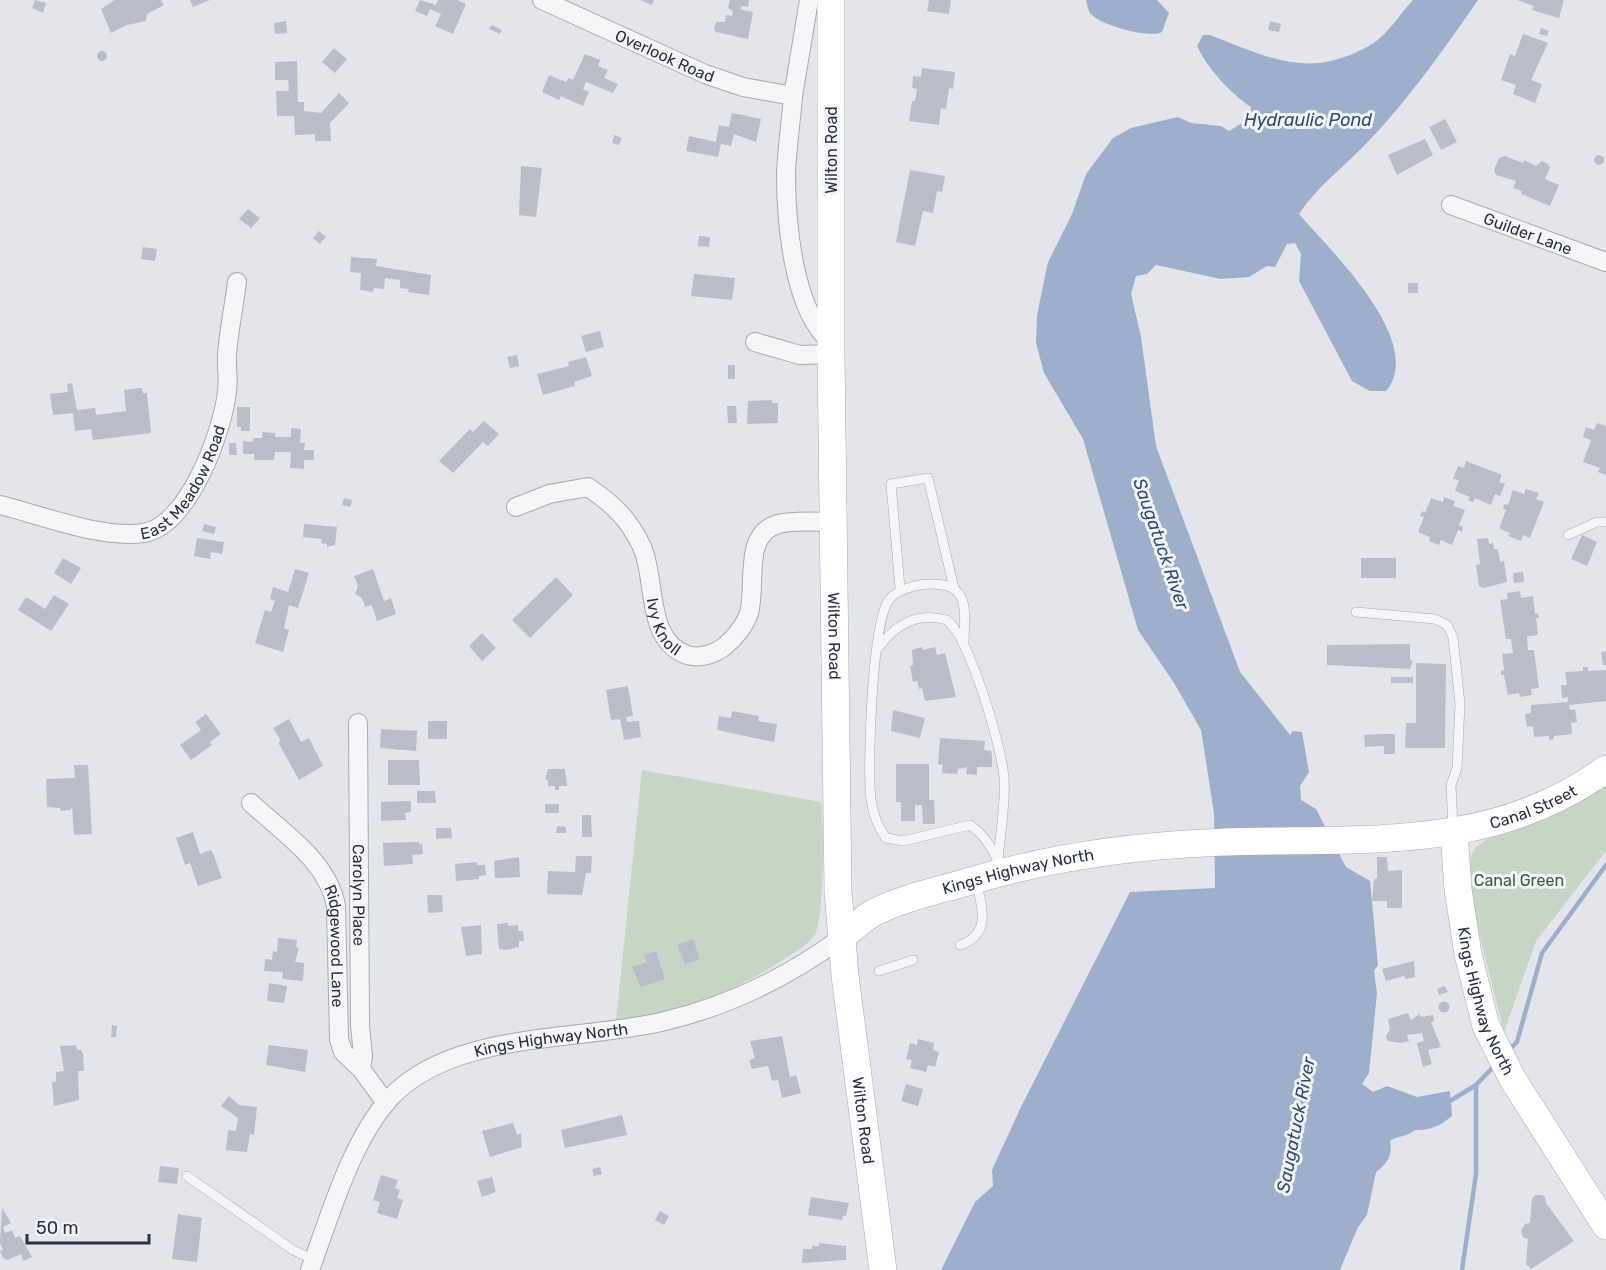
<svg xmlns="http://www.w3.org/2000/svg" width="1606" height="1270" viewBox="0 0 1606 1270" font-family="Rubik,sans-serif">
	<rect width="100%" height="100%" fill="#e3e5eb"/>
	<path fill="#c6d5c4" d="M642,770l179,32c3,19 3,118 -6,132 -6,10 -18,17 -28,23 -50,34 -111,58 -171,64z
		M1606,779v72l-70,90 -32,91 -33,-131 -3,-30 3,-15 5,-9 15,-10 65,-23 31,-19z"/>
	<path fill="#9eafcb" d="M1086,0h71l12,13 -7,19c-12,7 -63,-7 -72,-19 -2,-3 -3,-9 -4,-13z
		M1413,0h65c-33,48 -75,107 -116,148 -22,22 -45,39 -63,66 30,35 128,128 87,177h-16l-18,-10 -53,-100 2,-27 -6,-11 -8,1 -12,23 -8,-1 -18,11 -28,2 -65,-14 -9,9 -11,2 -5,18 10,43 15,109 84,226 50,63 3,-4 9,1 7,40 -9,14 1,14 15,9 30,58 24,14 8,84 -4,6 3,22 -8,80 -7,11 11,8 14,-6 30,11 33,-6 2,25c-11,9 -22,15 -37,14 -8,7 -16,5 -25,11 3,14 -3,23 -14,31l-9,43 -9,12 -18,43h-399l34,-68 18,-16 -1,-16 29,-63 109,-215 85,-4 -1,-75 -13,-83 -27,-47 -36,-53 -55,-191 -39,-66 -8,-30 1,-28 11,-53 24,-48 14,-40 27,-36 18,-10 47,-11 13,6 30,3 8,5 21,-13 1,-11c-21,-14 -43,-38 -54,-61l6,-11h7c60,23 100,46 162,9 15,-9 29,-31 41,-44z"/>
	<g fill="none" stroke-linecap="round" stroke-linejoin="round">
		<path stroke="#9eafcb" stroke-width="4.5" d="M1508,1051l9,-9 25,-89 64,-88
			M1445,1104l31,-19
			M1462,1270l14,-96v-89l18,-19"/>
	</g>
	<path fill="#babec8" d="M35,0l11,3 -3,10 -11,-5z
		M115,0h46l3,5 -17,9 -1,7 -19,4 -16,8 -10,-24z
		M190,0h20l-17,7z
		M420,0l16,5 2,-5h19l9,4 -13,30 -18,-8 6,-12 -11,-5 -3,7 -12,-5z
		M640,0h14l-2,5z
		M730,0h19l-1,7 -7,-1v4l12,2 -5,27 -32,-7 -2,-3 2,-7h9l1,-7 6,1 1,-5 -5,-3z
		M929,0h22l-2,14 -22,-3z
		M1517,0h47l-5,18 -27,-8 2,-4z
		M286,21l1,12 -12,1 -1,-11z
		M1270,21l11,3 -2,8 -11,-2z
		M492,25l10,5 -2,4 -11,-5z
		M1541,28l8,3 -2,5 -8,-2z
		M1523,34l25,9 -17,37 11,4 -7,19 -22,-9 3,-9 -15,-5 9,-26 5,2z
		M334,48l13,11 -12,14 -13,-11z
		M97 56a5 5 0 1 1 10 0a5 5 0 1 1-10 0Z
		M585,54l15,6 -2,6 10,4 -4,8 14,6 -5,9 -27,-11 -3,7 6,3 -6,14 -22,-10 -2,4 -17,-8 7,-17 17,7 3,-4 4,2z
		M297,61l1,41h6v9l17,2 18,-20 10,10 -19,20 1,18h-16v-7l-20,1 -1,-19h-17l-1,-25h13l-1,-11h-13v-18z
		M922,68l33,4 -2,17 -4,-1 -3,21 -5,-1 -2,17 -30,-4 3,-20h3l2,-12 -5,-1 1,-12 8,1z
		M732,113l29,6 -5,23 -22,-8 -3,12 -10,-2 -3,13 -32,-6 3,-15 27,6 3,-17 10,2z
		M1445,119l12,23 -16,8 -12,-23z
		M614,135l8,3 -3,7 -7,-2z
		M1425,139l8,16 -36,20 -9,-20z
		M1594 160a5 5 0 1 1 10 0a5 5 0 1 1-10 0Z
		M1505,156l18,7 1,-3 12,6 6,-5 6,3 2,4 -5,11 14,6 -9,21 -29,-12 1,-3 -9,-3 3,-7 -20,-6 -2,-5 5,-12z
		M521,166l21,2 -6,49 -17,-2z
		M910,170l35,6 -3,16 -5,-1 -4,22 -10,-2 -8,35 -19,-4z
		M248,209l12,9 -9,10 -12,-9z
		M319,231l7,6 -6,7 -7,-6z
		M699,236l11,1 -1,10 -11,-1z
		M143,247l14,2 -2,12 -14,-2z
		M351,257l26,2 -1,7 55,9 -2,20 -21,-3 1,-3 -9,-1v-8l-15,-2 -1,11 -10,-1 -1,4 -13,-2 1,-17 -11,-1z
		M694,274l41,4 -3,22 -41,-4z
		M1408,283h10v10h-10z
		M600,331l4,16 -18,5 -5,-16z
		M517,355l2,11 -9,2 -3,-11z
		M586,357l6,19 -18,6 1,4 -32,9 -6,-21 32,-8 -1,-4z
		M728,365h7v14h-7z
		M72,383l5,27 18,-2 1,7 30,-4 -2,-21 18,-2 1,5h4l4,40 -58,7 -2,-11 -16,2 -2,-18 -20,2 -3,-21 18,-2 -1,-8z
		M772,400v3h6v20l-31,1 1,-23z
		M727,406h9l1,17h-9z
		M237,407h13v24h-9v-4h-4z
		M484,421l15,13 -11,12 -5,-4 -30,31 -14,-12 31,-32 3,3z
		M1597,423l9,3v49l-8,-3 2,-4 -17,-6 8,-22 -8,-3 3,-10 8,3z
		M291,428l10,1 -1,14h5l-1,7h10v10h-10v9l-14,-1 1,-16h-16l-1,8h-20v-6h-11v-13l10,1v-4h9v-6l13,1v4h16z
		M229,443h7l1,12h-8z
		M1466,461l36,14 -3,7 6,2 -5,12 -5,-2 -4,11 -16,-7 -2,4 -5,-2 2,-3 -15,-6 4,-11 -6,-1 5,-13 6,2z
		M1526,489l13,4 -3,6 8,3 -14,36 -7,-3 -2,6 -13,-5 2,-3 -10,-4v-3l6,-16 -3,-2 1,-4 4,1 5,-15 11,4z
		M1444,497l11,4 -2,5 12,4 -6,15 4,2 -1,5 -4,-2 -6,15 -11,-5 -2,5 -10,-4 1,-4 -12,-5 6,-15 -4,-1 2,-5 3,2 6,-15 12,4z
		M344,498l8,2 -2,7 -8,-2z
		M204,524l12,3 -2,7 -12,-3z
		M304,524l33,3 -2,18 -8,2v-3l-6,-1 1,-4 -19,-2z
		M1582,535l15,7 -10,24 -16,-7z
		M197,538l27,4 -2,12 -11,-2 -1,7 -16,-3z
		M1488,538l1,6 4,-1 1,6h4l2,13 4,-1 3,21 -24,6 -4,-2 -3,-21 4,-1 -3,-25z
		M63,558l18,10 -10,16 -17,-11z
		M1361,558h35v20h-35z
		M295,569l14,4 -11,35 -9,-3 -5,23 5,2 -6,22 -28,-9 10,-33 6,2 4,-11 -5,-2 3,-12 15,5z
		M373,569l11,32 7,-3 5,16 -19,7 -5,-16 -7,2 -3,-9 -7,-4 3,-8 -4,-10z
		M1523,572l1,10 -10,1 -1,-10z
		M556,577l17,18 -43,43 -18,-18z
		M1520,591l1,7 12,-2 2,18 3,-1 1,5h-3l2,17 -11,1 1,14h6l5,38 -8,1 1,6 -12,2 -1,-4 -11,2 -4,-20h-3v-4l3,-1 -2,-16 11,-1 -2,-14h-5l-6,-39 8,-1 -1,-6z
		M54,595l15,9 -18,27 -33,-21 7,-12h3l17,11z
		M482,633l14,15 -14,13 -13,-15z
		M1410,644v16l3,1 -3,8 -83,-4v-20z
		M922,647l1,3 12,-3 2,8 8,-2 11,44 -31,4 -3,-13 -3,1 -2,-8 -4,1 -3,-16 3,-1 -1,-15z
		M1606,651v14h-3l-2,-13z
		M1416,663l30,1 -1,84h-40l1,-25h10z
		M1583,667h5v4l18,-1v31l-37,4 1,5 5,-1 2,13 -6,1 1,11 -18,2v3l-5,1v-4l-15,1 -1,-11 -6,1 -2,-13 6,-1v-8l37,-3v-5l-6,1 -1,-13h6l-2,-13 18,-1z
		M1391,677h22v6h-22z
		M628,686l5,30 -7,1 1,5 12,-1 2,16 -17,3 -4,-21 -9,1 -5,-30z
		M893,710l32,8 -5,20 -29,-7z
		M732,711l27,5 -1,5 19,3 -3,18 -57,-12 2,-14 12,2z
		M206,714l15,20 -11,8 2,3 -21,15 -11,-15 21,-15 -6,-8z
		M289,719l12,23 8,-4 14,28 -24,14 -20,-36 1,-5 -7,-11z
		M428,721h19v18h-19z
		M381,729l36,2 -1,20 -36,-3z
		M1383,734h12v20h-11v-8l-19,1 -1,-12z
		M940,738l45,3 -1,9 7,1 1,4v12h-15v8l-11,-1 1,-7 -8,2v-3l-2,8 -15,-1 1,-8 -5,-1z
		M388,760h31l1,25h-32z
		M896,764h33v36h5l1,24h-12l-1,-19h-7v16h-14v-19h-5z
		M74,765h14l4,69 -18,1 -2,-28 -2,3 -9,1 -1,-3 -13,-1 -1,-28 29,-1z
		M548,769h17l2,17h-8v4h-4v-4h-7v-6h-3z
		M417,791h18l1,12h-19z
		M406,801h5v11l-6,1 1,7 -25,1v-19z
		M545,804h14v9h-14z
		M582,815h9l1,22h-10z
		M557,826l9,1v6h-10z
		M436,828h15l1,10 -16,1z
		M193,832l7,22 11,-4 2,3 9,25 -24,8 -8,-23 -5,2 -9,-27z
		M419,842v2h3l1,10 -11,1 1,9 -29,2 -1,-23z
		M576,856h16l-1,17h-5l-4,22 -35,-1 1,-23 27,1z
		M519,857l1,20 -25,1 -1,-17z
		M1377,857h10l1,14 14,-1v38h-15v-7h-15l2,-21 3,-2z
		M477,862v3h8l1,10 -7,1v3l-23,2 -1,-17z
		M427,895h15l1,17 -15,1z
		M508,923v3l10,-1v6h5l1,10h-5v6l-13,3 -7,-1 -2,-25z
		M481,925l1,29 -16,2 -5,-29z
		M278,938l19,2 -1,7 3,1 -4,14 9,1 -1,18 -21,-2 1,-7 -19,-1 1,-12 7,1 1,-9 4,1z
		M693,939l7,20 -15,5 -8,-19z
		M656,951l9,28 -24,8 -9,-20 15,-5 -3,-7z
		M1414,961l1,16 -9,2 -2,-3 -18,5 -4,-12z
		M269,983l18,3 -3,17 -17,-2z
		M1445,986l3,6 -9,3 -2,-6z
		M1438.5 1007a5.5 5.5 0 1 1 11 0a5.5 5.5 0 1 1-11 0Z
		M1408,1013l3,7 9,-6 1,3 12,-2 1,6 -3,1 10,25 -13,3 4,14 -9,3 -6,-24 7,-2 -2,-8 -15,2 2,6 -8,2 -14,-2 -1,-5 4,-6 -2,-11z
		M112,1025l5,1 -1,11h-5z
		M782,1036l8,41 6,-2 5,18 -19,5 -4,-18 -6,1 -4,-15 -16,3 -3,-9 6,-2 -5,-17z
		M918,1039l16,4 -1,7 6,2 -4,15 -7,-2 -2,7 -16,-4 2,-8 -6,-1 4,-16 7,2z
		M76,1045l1,5h4l2,4 1,17h-6l1,29 -25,6 -2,-24h4v-10l8,-1 -4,-25z
		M269,1045l39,5 -3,22 -39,-7z
		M906,1084l17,5 -5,17 -17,-5z
		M229,1096l10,9 18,2 -3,28 -4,-1 -3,18 -21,-2 2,-20 8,1 2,-13 -17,-12z
		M622,1115l5,20 -62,13 -4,-18z
		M513,1123l4,12 4,-2 1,14 -32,10 -8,-26z
		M160,1166l19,2 -2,16 -19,-2z
		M600,1167l2,7 -8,2 -2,-7z
		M381,1175l17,5 -3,8 5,2 -3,8 6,2 -6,19 -20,-6 3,-11 -7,-2z
		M492,1177l4,15 -14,5 -5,-16z
		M1535,1195h7l3,2 1,6 28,38 -43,28 -5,-5 2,-25 -5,-2 -2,-7 4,-6 5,-1 2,-24z
		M811,1197l38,6 -3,13h-3l-1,4 -34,-5z
		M2,1208l9,15 -8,4 2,6 7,-3 3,8 5,-2 12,21 -9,4 -2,-7 -14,6 -4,-2 -3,-7 3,-1 -3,-7z
		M660,1211l9,5 -5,9 -9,-5z
		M178,1214l24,4 -5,44 -25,-3z
		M819,1243l27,3v14l-44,3 1,-14h9v-3h7z"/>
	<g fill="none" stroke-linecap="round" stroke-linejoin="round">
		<defs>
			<path id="lane" d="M1568,535l29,-13h9
				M900,588l-9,-104 37,-6 26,110
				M1356,612l79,7 12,6 6,12 7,67 -3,64 -6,17 2,42
				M964,642c0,-13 3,-33 -3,-45 -10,-22 -61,-13 -72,3 -17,22 -22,168 -18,200 2,14 7,27 15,38l17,3 67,-16c15,10 26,28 31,46
				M878,648c18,-24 39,-36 69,-28 23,19 55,127 57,158 2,23 -4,58 -6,82
				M960,945c32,-10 22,-39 16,-64
				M879,971l34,-11
				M187,1176l106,74 21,10"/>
			<g id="street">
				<path id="s1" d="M542,0l163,74 38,13 50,9 16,-96"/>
				<path d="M793,96c-2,26 -6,52 -7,78 0,47 7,137 45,168"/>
				<path id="s2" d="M1451,205l155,57"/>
				<path d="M755,342l45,13 31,-1"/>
				<path id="s3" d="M0,505c41,10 101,34 143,28 45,-6 80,-102 84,-142 2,-12 -1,-24 0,-37 2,-24 7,-48 10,-72"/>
				<path id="s4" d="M516,507l33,-13 39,-7c25,17 41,32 54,60 15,34 3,93 45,108 13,4 28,-1 38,-9 10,-8 20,-21 24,-33 8,-28 -7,-79 29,-89 17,-4 38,-2 55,-2"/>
				<path id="s5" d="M358,723l2,302 3,31 -2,13"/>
				<path id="s6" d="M251,803c31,29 77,58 85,103l3,133 4,13 18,17 25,34"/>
				<path id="s7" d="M310,1270c20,-54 41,-129 80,-172 62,-67 190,-57 271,-76 65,-15 127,-45 180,-84"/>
			</g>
			<g id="secondary">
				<path id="s8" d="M831,0v354l7,537 7,84 38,295"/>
				<path id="s9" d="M1454,833l4,56 10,65 18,72 26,52 94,148"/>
				<path id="s10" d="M841,938c12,-10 23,-21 36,-27 27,-13 58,-20 87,-28 78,-24 159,-36 240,-40 142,-8 280,15 402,-74"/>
			</g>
		</defs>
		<use href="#lane" stroke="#a8abb5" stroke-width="10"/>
		<use href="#street" stroke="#a8abb5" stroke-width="20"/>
		<use href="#secondary" stroke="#a8abb5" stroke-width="28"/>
		<use href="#lane" stroke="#f6f6f9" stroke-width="9"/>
		<use href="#street" stroke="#f6f6f9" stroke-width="18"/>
		<use href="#secondary" stroke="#fff" stroke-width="27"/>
	</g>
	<g text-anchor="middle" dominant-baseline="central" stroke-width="6" stroke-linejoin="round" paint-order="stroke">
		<g font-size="16" fill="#2a3143" stroke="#f3f4f8">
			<text stroke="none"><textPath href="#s1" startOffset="135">Overlook Road</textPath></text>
			<text transform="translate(831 150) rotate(-90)">Wilton Road</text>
			<text stroke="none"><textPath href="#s2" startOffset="82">Guilder Lane</textPath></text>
			<text stroke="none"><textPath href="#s3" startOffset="214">East Meadow Road</textPath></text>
			<text stroke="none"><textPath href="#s4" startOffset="240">Ivy Knoll</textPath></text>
			<text stroke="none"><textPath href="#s8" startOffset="636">Wilton Road</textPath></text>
			<text stroke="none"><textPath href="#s10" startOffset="714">Canal Street</textPath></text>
			<text stroke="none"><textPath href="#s10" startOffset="192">Kings Highway North</textPath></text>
			<text stroke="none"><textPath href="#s5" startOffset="172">Carolyn Place</textPath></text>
			<text stroke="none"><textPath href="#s6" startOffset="176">Ridgewood Lane</textPath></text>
			<text stroke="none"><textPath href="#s9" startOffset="172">Kings Highway North</textPath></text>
			<text stroke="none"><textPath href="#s7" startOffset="366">Kings Highway North</textPath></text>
			<text stroke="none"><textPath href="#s8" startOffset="1122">Wilton Road</textPath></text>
		</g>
		<g font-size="16" fill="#3b5f38" stroke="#f3f4f8">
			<text x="1519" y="880">Canal Green</text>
		</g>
		<g font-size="18" font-style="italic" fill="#344b78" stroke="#f3f4f8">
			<text x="1308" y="120">Hydraulic Pond</text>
			<text transform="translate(1161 544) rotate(71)">Saugatuck River</text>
			<text transform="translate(1296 1125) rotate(-79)">Saugatuck River</text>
		</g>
	</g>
	<path d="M27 1234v9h122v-9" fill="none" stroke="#2a3143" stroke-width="3"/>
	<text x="36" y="1234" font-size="18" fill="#2a3143" stroke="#f3f4f8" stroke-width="4.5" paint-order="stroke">50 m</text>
</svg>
